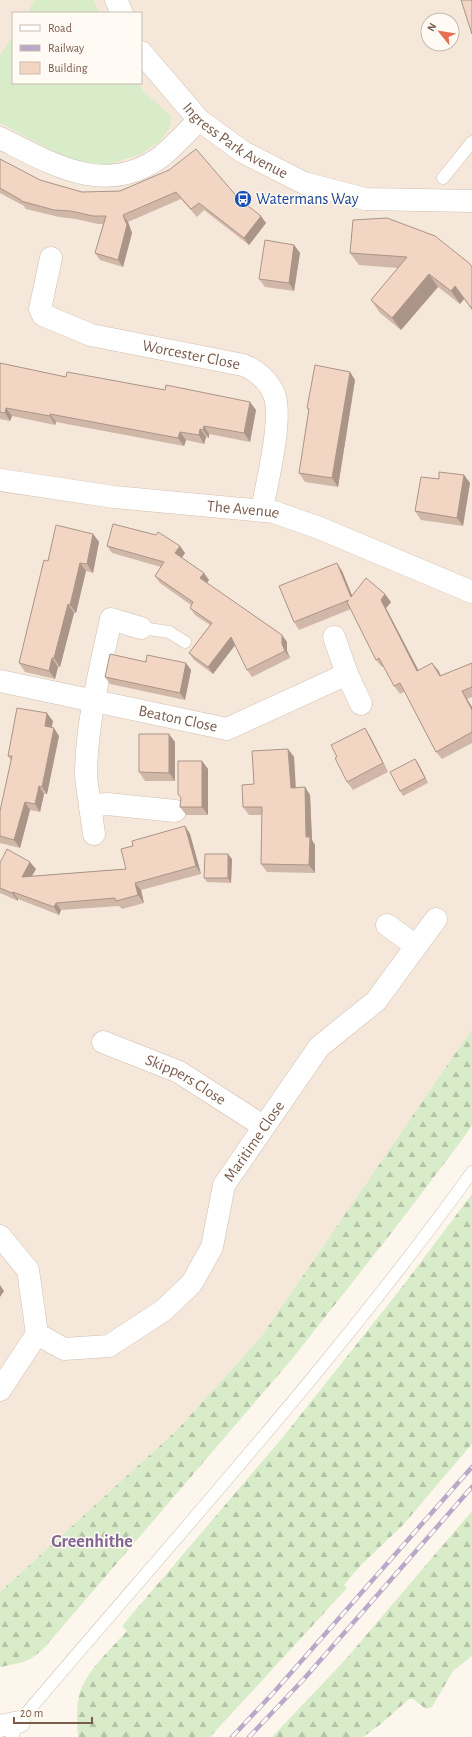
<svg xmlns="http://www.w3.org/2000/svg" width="472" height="1737" viewBox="0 0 472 1737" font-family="'Alegreya Sans',sans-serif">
	<defs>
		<pattern id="forest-firs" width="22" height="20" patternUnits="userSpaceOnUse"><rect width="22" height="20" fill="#d8ecc9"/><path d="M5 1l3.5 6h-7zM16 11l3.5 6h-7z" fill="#b4c2a5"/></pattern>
	</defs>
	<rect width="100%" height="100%" fill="#fdf6ec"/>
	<path fill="#f5e8da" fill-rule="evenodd" d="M0,0h472v1029l-211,308 -83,92 -178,163zM13,13h128v70h-128zM428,20h24v24h-24z"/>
	<path fill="#d8ecc9" d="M34,0h59l7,13h-72z
		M13,36v47h125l5,8 28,25 -2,13 -9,12 -19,13 -38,12 -37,-8 -66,-35v-67z"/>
	<path fill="url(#forest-firs)" d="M472,1029v96l-10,15 -66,87 -104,132 -247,288c-18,17 -22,15 -45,20v-75l178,-163 83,-92z
		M472,1194v250l-70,82 -41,39 -17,20 3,3 -137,149h-132c-1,-14 -2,-27 1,-41 5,-23 33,-48 48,-65l-5,-5 161,-189 119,-150z
		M472,1511v145l-19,15 -21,36 -6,2 -13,-10h-4l-27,24 -19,14h-91l73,-77z"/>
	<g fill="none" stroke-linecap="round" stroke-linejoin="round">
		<defs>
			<path id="service" d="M443,178l29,-36
				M141,628l28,4 16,10
				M12,1737l7,-15c153,-181 314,-357 453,-550"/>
			<g id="minor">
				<path d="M116,0l6,13"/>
				<path id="s1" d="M141,52l58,68 44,32 61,31 61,16 107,2"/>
				<path d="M0,138c52,26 106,60 162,18 13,-11 25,-24 37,-36"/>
				<path id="s2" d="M51,258l-11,51 3,6 48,20 152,30c14,5 28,18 32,32 7,26 -8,85 -13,113"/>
				<path d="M141,628l-30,-9c-11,51 -24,101 -25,154 0,10 3,22 4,33l17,-2 68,7"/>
				<path d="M334,637l13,37 14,30"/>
				<path id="s3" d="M0,681l227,48 120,-55"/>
				<path d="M90,806l4,28"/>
				<path d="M387,925l29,21"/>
				<path id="s4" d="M103,1042l76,30 84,54"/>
				<path d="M0,1236l28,34 9,64 -37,56"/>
				<path id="s5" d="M37,1334l27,15 45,-3 55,-36 28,-27 20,-36 12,-62 95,-138 57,-46 60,-82"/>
				<path d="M0,1726l19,-4"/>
			</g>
			<g id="secondary">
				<path id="s6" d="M0,480l114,17 160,15 43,15 155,65"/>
			</g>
		</defs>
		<use href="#service" stroke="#d1beb0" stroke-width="13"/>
		<use href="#minor" stroke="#d1beb0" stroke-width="23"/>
		<use href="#secondary" stroke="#d6c0b0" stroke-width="23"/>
		<use href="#service" stroke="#fff" stroke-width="12"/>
		<use href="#minor" stroke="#fff" stroke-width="22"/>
		<use href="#secondary" stroke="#fff" stroke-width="22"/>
		<defs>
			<path id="rail" d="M232,1737l43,-46 197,-224
				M249,1737l54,-57 169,-193"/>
		</defs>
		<use href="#rail" stroke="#b9a8c9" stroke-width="4.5"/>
		<use href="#rail" stroke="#fffaf3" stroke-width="3" stroke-dasharray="9" stroke-linecap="butt"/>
	</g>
	<path fill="#d1b7a8" d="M0,159l40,21 42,12 38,-1 49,-21 70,29 27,24 -17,22 -45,-35 -7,7 -16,-18 -53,23 4,11 -9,34 -23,-7 -5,-7 8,-29h-5l-22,-5 -17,-2 -33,-8 -2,-3 -24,-13z
		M353,220l119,47v43l-8,-11 -4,5 -22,-17 -37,43 -21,-17 -9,-13 27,-32 -39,-3 -9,-12z
		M294,245l6,8 -6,38 -29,-4 -6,-8z
		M0,363l66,14 190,33 -6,32 -41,-8v4l-3,-1 -2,7 -18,-4 -2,6 -128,-24 -1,3 -43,-9 -2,5 -10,-2z
		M350,372l5,8 -17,107 -33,-5 -6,-9 10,-62 -2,-3z
		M464,475l6,8 -7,43 -42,-6 -6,-9 24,-32z
		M93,534l6,8 -6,31 -7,-2 -10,42h-2l-14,54h-2l-3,12 -30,-7 -6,-9 29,-102z
		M107,546l78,7 -3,5 27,22 -2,3 75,52 5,7v9l3,7 -38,19 -5,-7 -12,-25 -22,29 -19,-14 -5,-7 21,-28 -15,-10 -5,-7 1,-3 -31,-22 -5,-7 6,-9 -49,-14z
		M342,571l10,25 39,6 -5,6 32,62h20l3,6 31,-13v34l-5,2 5,8v36l-30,16 -6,-7 -31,-61 -5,3 -6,-8 -10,-20 -2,1 -6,-7 -25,-51 -52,21 -5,-8z
		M146,662l40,1 5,7 -6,30 -75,-16 -5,-7z
		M53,721l-2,6 8,9 -12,58h-3l-4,18 -10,-2 -10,38 -20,-5v-32l11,-50 -3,-5z
		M370,736l18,36 -35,18 -6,-8z
		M175,742v39h-30l-6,-9z
		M288,749l6,8 2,31 9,-1 5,8 2,45 3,5v28l-48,-1 -6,-8 1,-49h-13l-6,-8 11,-23z
		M202,761l6,8v46h-22l-6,-8 1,-9z
		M418,763l10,20 -25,13 -3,-5z
		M185,826l5,8 11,40 -60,16 3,13 -22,6 -3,-3 -58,4 -2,5 -41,-16v2l-18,-8v-30l36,6 -4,7 94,-7 7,-23z
		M232,859l-1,24 -24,-1 -3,-4z"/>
	<path fill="#aa9588" d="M123,215l5,7 4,11 -9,34 -5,-7z
		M261,216l5,7 -17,22 -5,-7z
		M294,245l6,8 -6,38 -5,-8z
		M429,274l9,13 -37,43 -9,-12z
		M455,286l9,13 -4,5 -9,-13z
		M350,372l5,8 -17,107 -6,-9z
		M250,402l6,8 -6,32 -6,-9z
		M6,408l6,8 -2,5 -5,-8z
		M50,414l6,8 -1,3 -5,-9z
		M204,426l5,8v4l-6,-8z
		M200,429l6,8 -2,7 -5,-9z
		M180,432l6,8 -2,6 -6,-8z
		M464,475l6,8 -7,43 -6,-8z
		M93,534l6,8 -6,31 -6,-9z
		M180,546l5,7 -5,7 -5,-7z
		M80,563l6,8 -10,42 -6,-8z
		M337,563l5,8 14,34 -5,-8z
		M204,573l5,7 -4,6 -5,-8z
		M385,594l6,8 -5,6 37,71 -6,-8 -36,-71z
		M68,604l6,9 -14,54 -6,-9z
		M282,635l5,7v9l3,7 -5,-7 -3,-7z
		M231,637l5,7 -23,30 -5,-7z
		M52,658l6,9 -3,12 -6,-8z
		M186,663l5,7 -6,30 -5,-7z
		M432,663l6,7 7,14 -5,-8z
		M462,691l10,16v3z
		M47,713l6,8 -3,13 -5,-8z
		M54,728l5,8 -12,58 -5,-7z
		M365,728l5,8 18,36 -5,-9z
		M169,734l6,8v39l-6,-8z
		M288,749l6,8 2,39 -5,-8z
		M415,759l3,4 10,20 -3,-5z
		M202,761l6,8v46l-6,-8z
		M39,786l5,8 -4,18 -5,-8z
		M305,787l5,8 2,45 3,5v28l-6,-8 -3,-28z
		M25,802l5,8 -10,38 -6,-8z
		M185,826l5,8 11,40 -5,-8z
		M228,854l4,5 -1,24 -3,-5z
		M30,862l6,7 -9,15 -5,-7z
		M135,883l6,7 3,13 -6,-8z
		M13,892l5,7v2l-6,-8z
		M56,903l5,7 -2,5 -5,-8z
		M0,1285l4,6 -4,6z"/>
	<path fill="#f3d5c3" stroke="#aa9588" d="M461,0h11v34z
		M196,149l43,50 22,17 -17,22 -45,-35 -8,6 -15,-17 -53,23 4,10 -9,35 -23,-7 11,-37h-13l-22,-5 -17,-1 -33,-9v-1l-21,-12v-29l40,21 42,12 38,-1 49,-21z
		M387,218l48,18 34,27 3,4v42l-17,-23 -4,5 -22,-17 -37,44 -21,-18 36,-43 -57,-4 3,-33z
		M265,240l29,5 -5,38 -30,-4z
		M0,363l66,14 1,-5 98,18 1,-5 84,17 -6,31 -40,-7 -1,4 -3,-1 -1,6 -19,-3 -2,6 -128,-24v2l-44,-8 -1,5 -5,-1z
		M315,365l35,7 -18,106 -33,-5 10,-64 -2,-1z
		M439,472l25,3 -7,43 -42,-7 6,-34 18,2z
		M113,524l43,11 2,-3 22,14 -5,7 29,20 -4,5 82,57v9l3,7 -38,19 -16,-33 -23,30 -19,-14 23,-30 -22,-15 3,-6 -38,-26 9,-14 -57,-16z
		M56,525l37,9 -6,30 -7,-1 -10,42 -2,-1 -14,54h-2l-3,13 -30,-8 25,-103 4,1z
		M337,563l14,34 15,-19 19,16 -4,6 36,71 15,-8 8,13 32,-13v24l-10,4 10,19v22l-36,20 -36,-69 -6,3 -15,-28 -3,2 -29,-58 2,-2 -55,22 -15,-36z
		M110,654l36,8 1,-7 39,8 -6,30 -75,-16z
		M17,708l30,5 -2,13 9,2 -12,59 -3,-1 -4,18 -10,-2 -11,38 -14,-4v-25l12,-55h-4z
		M365,728l18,35 -36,19 -12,-24 2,-1 -6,-12z
		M139,734h30v39l-30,-1z
		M288,749l3,39 14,-1 1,50h4l-1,28 -48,-1 1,-57h-19l-1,-22 12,-1 -2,-33z
		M415,759l10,19 -25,13 -10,-19z
		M178,761h24v46h-22l1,-9 -3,-4z
		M185,826l11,40 -61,17 3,12 -22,6 -1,-3 -59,5 -2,4 -41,-15 -1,1 -12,-5v-25l7,-14 23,13 -8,15 104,-8 -5,-20 12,-3 -1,-5z
		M205,854h23v24h-24z"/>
	<defs>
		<symbol id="bus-disc" viewBox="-11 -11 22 22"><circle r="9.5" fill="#1a4fb4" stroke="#fffaf3"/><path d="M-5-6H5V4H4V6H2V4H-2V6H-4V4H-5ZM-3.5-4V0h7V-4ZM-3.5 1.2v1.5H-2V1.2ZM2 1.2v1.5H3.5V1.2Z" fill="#fff"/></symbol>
	</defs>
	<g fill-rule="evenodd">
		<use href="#bus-disc" x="233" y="189" width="20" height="20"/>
	</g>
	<g text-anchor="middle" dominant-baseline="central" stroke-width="3" stroke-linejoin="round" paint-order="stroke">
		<g font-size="16" fill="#7a5c4d" stroke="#fffaf3">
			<text stroke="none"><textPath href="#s1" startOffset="131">Ingress Park Avenue</textPath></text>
			<text stroke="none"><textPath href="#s2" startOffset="213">Worcester Close</textPath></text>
			<text stroke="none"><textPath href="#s6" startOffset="245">The Avenue</textPath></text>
			<text stroke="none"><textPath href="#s3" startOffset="182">Beaton Close</textPath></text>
			<text stroke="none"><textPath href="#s4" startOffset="91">Skippers Close</textPath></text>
			<text stroke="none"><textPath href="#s5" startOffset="338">Maritime Close</textPath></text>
		</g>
		<g font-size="16" fill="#164399" stroke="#fffaf3" text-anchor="start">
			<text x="256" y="199">Watermans Way</text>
		</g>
		<g font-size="18" font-weight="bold" fill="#846695" stroke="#fffaf3">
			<text x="92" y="1542">Greenhithe</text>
		</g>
	</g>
	<rect x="12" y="12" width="130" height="72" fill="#fffaf3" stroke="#cabbb1"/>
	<rect x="20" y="25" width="20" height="6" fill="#ffffff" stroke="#cabbb1"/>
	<text x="48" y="32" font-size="12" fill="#7a5c4d">Road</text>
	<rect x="20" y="45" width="20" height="6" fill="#b9a8c9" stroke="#cabbb1"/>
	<text x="48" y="52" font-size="12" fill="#7a5c4d">Railway</text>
	<rect x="20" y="62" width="20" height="12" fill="#f3d5c3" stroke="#cabbb1"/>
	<text x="48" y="72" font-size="12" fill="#7a5c4d">Building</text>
	<g transform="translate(440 32) rotate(300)"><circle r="19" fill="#fffaf3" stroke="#cabbb1"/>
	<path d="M0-3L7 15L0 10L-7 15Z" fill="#e76f51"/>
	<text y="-6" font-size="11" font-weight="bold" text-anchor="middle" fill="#7a5c4d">N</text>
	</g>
	<path d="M14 1717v6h78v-6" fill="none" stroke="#7a5c4d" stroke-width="2"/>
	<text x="20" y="1717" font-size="12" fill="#7a5c4d" stroke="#fffaf3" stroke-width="3" paint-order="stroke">20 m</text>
</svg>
